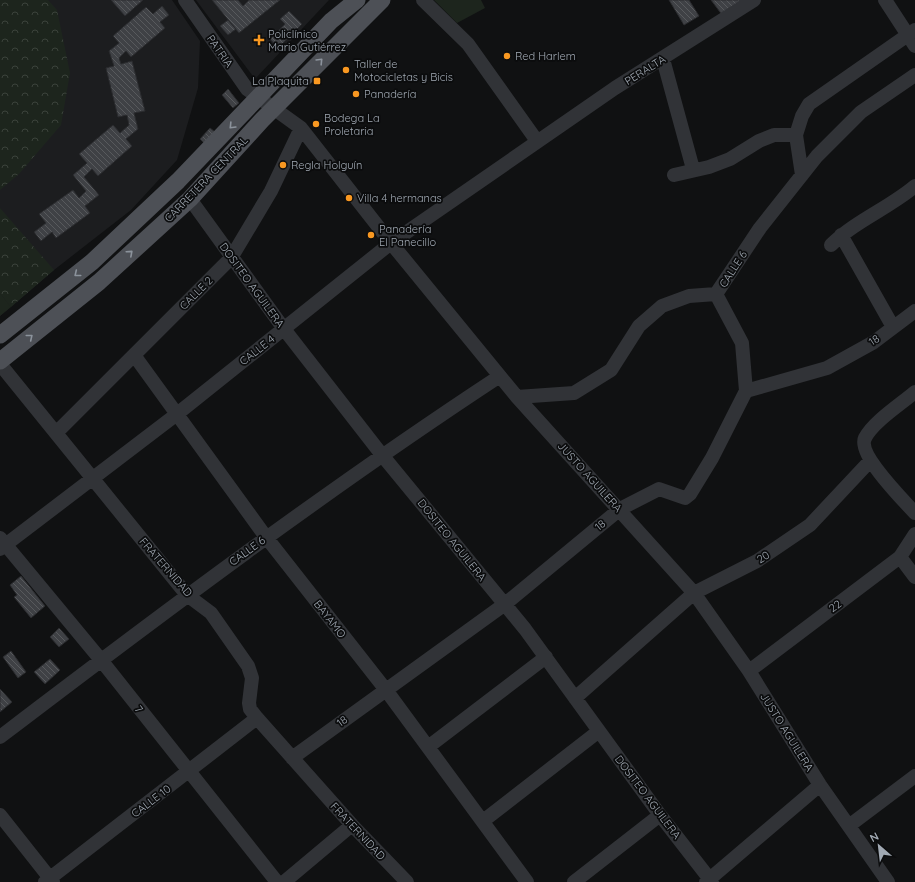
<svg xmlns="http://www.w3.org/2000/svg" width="915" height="882" viewBox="0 0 915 882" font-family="Quicksand,sans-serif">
	<defs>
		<pattern id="forest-crowns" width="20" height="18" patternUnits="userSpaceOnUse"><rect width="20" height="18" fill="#1d251d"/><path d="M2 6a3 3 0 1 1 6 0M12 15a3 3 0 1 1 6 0" fill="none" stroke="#3b423b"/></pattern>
		<pattern id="building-back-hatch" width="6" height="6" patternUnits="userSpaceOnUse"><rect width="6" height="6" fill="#3f4145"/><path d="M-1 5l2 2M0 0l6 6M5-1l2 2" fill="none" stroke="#585a5d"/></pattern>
	</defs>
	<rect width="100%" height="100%" fill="#101112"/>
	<path fill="#1c1d1f" d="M0,0h172l28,41 -2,47 -21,72 -46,50 -77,60 -54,46z
		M196,0h133l-74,79z"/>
	<path fill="#1d251d" d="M434,0h47l4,8 -28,15z
		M0,293l11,14 -11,9z"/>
	<path fill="url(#forest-crowns)" d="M0,0h48l9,10 13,63 -9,52 -42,49 -19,16z
		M0,208l54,62 -43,37 -11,-14z"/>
	<path fill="url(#building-back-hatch)" stroke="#2a2b2e" d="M111,0h32l-18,16z
		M212,0h26l5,6 6,-6h31l-41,33z
		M669,0h20l10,16 -15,9z
		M711,0h35l-23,16z
		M162,6l7,9 -9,7 5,6 -34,29 -5,-6 -7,7 2,6 11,-3 13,50 -11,2 4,16 -12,10 6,7 -34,30 -6,-7 -8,8 15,18 -14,11 5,7 -34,25 -4,-6 -11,9 -7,-9 12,-9 -7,-9 34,-24 6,8 7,-7 -13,-16 14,-12 -8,-9 34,-29 7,8 9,-8 -2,-10 -9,2 -12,-49 8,-2 -5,-15 10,-8 -6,-7 33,-29 7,7z
		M289,11l13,13 -24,24 -8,-9 15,-15 -5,-5z
		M228,20l8,9 -8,6 -8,-9z
		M228,89l11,14 -6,5 -11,-13z
		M210,128l5,4 -11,11 -4,-4z
		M21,576l24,30 -14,12 -17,-21 3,-2 -7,-10z
		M59,628l10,11 -10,8 -9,-10z
		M11,651l15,21 -8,6 -15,-21z
		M50,659l10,11 -15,14 -11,-12z
		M0,689l12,13 -12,10z"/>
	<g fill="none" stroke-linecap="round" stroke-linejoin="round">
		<path stroke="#313337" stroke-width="14" d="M185,0l62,89 54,39 90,115 126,154 177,196 55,78 71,114 68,97
			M423,0l45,44 69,97
			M885,0l30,46
			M663,59l30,110
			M674,175l35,-8 21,-8 29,-18 15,-6h22
			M802,175l-6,-40 6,-19 7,-12 106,-74
			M190,199l94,130 98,126 143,174 135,186 52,67
			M841,235l52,92
			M831,245c24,-24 58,-37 84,-59
			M716,294l44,-66 57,-72 44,-44 54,-37
			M716,294l26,49 4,48
			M134,355l132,182 120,153 141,192
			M0,364l187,231 24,18 37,53 4,12 -3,25 1,6 7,9 95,107 55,57
			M915,392c-14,12 -42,30 -50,46 -8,16 39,63 50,75
			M517,397l57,-4 37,-23 28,-44 23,-20 27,-10 27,-2
			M56,433l175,-175 40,-67 30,-63
			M0,538l101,122 176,222
			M0,549l177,-135 214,-171 224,-155 139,-88
			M900,557l15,20
			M749,671l151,-114 15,-23
			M575,698l119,-105 63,-32 53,-36 60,-64
			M0,737c164,-125 328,-248 500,-361
			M428,747l118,-90
			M292,758l213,-154 115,-95 39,-20 26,9 5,-4 22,-36 34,-67 81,-23 47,-26 41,-31
			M0,815l53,67
			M483,821l116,-90
			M850,825l65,-49
			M45,882l212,-164
			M284,882l68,-57
			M574,882l86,-67
			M706,882l114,-97"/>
		<path stroke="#4d5056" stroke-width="17" d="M0,335l92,-73 86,-81 153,-160 26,-21
			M0,361l99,-79 91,-83 72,-79 120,-120"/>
	</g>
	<defs><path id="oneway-chevron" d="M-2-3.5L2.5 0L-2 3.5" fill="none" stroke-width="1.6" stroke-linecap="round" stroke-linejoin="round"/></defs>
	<g stroke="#8c939c">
		<use href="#oneway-chevron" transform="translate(320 61) rotate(-46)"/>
		<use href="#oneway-chevron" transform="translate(232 126) rotate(134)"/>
		<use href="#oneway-chevron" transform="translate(130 253) rotate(-42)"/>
		<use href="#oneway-chevron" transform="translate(77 274) rotate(141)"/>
		<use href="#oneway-chevron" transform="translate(30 337) rotate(-39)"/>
	</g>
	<g fill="#f99821" stroke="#0b0c0d" stroke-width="1.5">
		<path d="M257 34h4v4h4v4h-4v4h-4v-4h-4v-4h4z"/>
		<circle cx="507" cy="56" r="4"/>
		<circle cx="346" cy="70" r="4"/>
		<rect x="313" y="77" width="8" height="8" rx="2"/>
		<circle cx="356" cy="94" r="4"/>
		<circle cx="316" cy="124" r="4"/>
		<circle cx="283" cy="165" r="4"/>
		<circle cx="349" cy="198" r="4"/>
		<circle cx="371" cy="235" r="4"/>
	</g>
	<g text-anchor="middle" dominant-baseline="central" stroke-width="3.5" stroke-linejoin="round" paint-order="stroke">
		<g font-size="11" fill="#a1a9b3" stroke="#0b0c0d" text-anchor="start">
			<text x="268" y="34">Policlínico<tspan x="268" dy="13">Mario Gutiérrez</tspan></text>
			<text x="515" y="56">Red Harlem</text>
			<text x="354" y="64">Taller de<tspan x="354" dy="13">Motocicletas y Bicis</tspan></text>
			<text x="309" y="81" text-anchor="end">La Plaquita</text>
			<text x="364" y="94">Panadería</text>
			<text x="324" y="118">Bodega La<tspan x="324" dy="13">Proletaria</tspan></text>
			<text x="291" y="165">Regla Holguín</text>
			<text x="357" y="198">Villa 4 hermanas</text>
			<text x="379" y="229">Panadería<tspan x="379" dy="13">El Panecillo</tspan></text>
		</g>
		<g font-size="11" fill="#a1a9b3" stroke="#0b0c0d">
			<text transform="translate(220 51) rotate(55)">PATRIA</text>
			<text transform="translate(645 70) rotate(-32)">PERALTA</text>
			<text transform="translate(206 179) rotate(-46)">CARRETERA CENTRAL</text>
			<text transform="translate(733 269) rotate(-57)">CALLE 6</text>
			<text transform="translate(252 285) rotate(54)">DOSITEO AGUILERA</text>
			<text transform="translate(196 293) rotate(-45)">CALLE 2</text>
			<text transform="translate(874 340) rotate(-34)">18</text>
			<text transform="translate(257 350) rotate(-38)">CALLE 4</text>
			<text transform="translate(590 477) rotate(48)">JUSTO AGUILERA</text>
			<text transform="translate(600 525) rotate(-39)">18</text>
			<text transform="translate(452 540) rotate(51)">DOSITEO AGUILERA</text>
			<text transform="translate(247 551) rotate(-36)">CALLE 6</text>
			<text transform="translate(763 557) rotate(-33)">20</text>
			<text transform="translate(166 567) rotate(49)">FRATERNIDAD</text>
			<text transform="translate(835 606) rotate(-37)">22</text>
			<text transform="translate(330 619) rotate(52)">BAYAMO</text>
			<text transform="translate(139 709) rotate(52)">7</text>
			<text transform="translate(342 721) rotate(-36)">18</text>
			<text transform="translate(787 732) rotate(58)">JUSTO AGUILERA</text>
			<text transform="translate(648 797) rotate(53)">DOSITEO AGUILERA</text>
			<text transform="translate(151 801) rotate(-37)">CALLE 10</text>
			<text transform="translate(358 831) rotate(47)">FRATERNIDAD</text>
		</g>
	</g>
	<g transform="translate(879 846) rotate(332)" stroke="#0b0c0d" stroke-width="3" paint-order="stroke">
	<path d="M0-3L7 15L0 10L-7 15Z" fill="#a1a9b3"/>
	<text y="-6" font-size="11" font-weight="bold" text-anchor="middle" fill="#a1a9b3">N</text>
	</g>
</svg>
